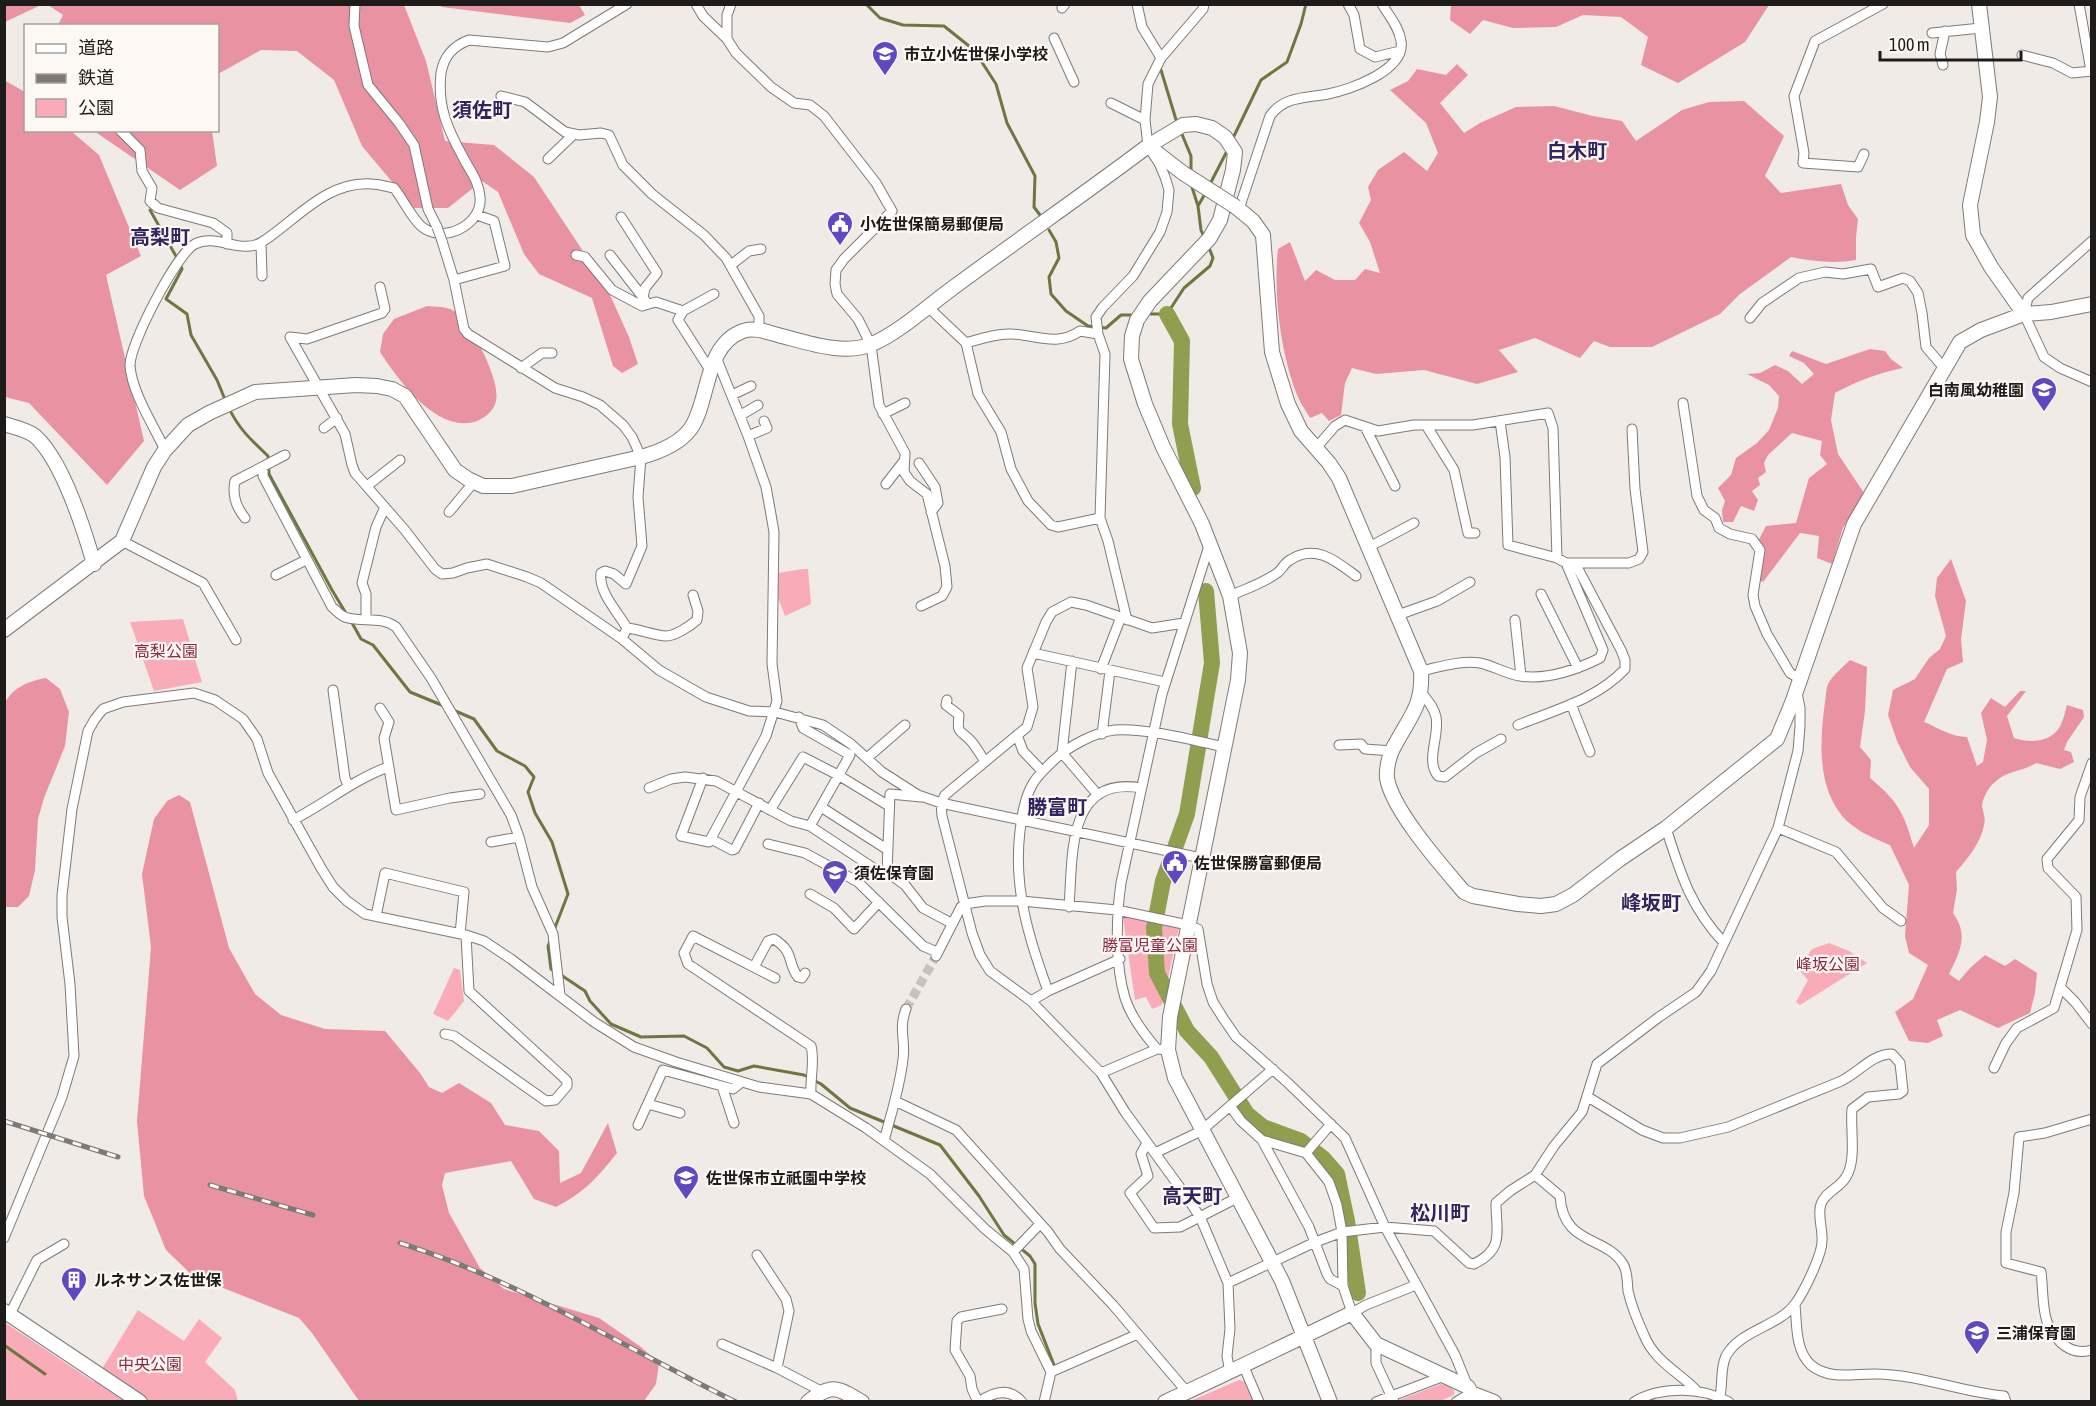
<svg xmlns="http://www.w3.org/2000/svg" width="2096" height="1406" viewBox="0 0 2096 1406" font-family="'Asap Condensed','Noto Sans JP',sans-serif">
	<rect width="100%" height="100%" fill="#f0ebe7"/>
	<path fill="#f9acb8" d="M803,569h5l3,35 -26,12 -7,-18v-25z
		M183,619l19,63 -48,9 -24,-69z
		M1125,915l54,13 -17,77 -10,4 -6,-12 -11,3 -12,-82z
		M1829,943l20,8 18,12 -67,42 -4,-3 12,-22 -9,-10 13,-21z
		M454,968l6,2 4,31 -16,20 -15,-7z
		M138,1310l46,31 15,-22 23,19 -17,24 30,28 3,11h-233l-1,-79 90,60z
		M1239,1380l7,2 9,20h-67z
		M1441,1384l9,2 4,5v4l-14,6 -41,-1z"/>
	<path fill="#e993a2" d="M5,4h36v1l-36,17z
		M1457,4h312v1l-24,37 -67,41 -37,-18 7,-28 -27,-20 -38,-2 -27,12 -43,1 -30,-8 -13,14 -20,-14 1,-14z
		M48,5h356l22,56 19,80 49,4 40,32 72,109 23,51 9,27 -16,9 -9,-7 -21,-68 -53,-24 -15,-20 -26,-62 -16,-11 -34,27h-34l-52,-62 -28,-66 -37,-29 -36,-1 -43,24v-48l-160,-1 5,-10z
		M440,5h139l6,10 -15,8 -128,-16z
		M1457,64l11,11 -28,28 24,30 16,-10 36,-16 38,-1 39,10 29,5 14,20 46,-31 27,-8 35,-1 40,35 -19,40 16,17 60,-9 7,21 10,14 -2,18v23c-22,4 -44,1 -65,-3l-51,37 -20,20 -68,33h-42l-16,-6 -14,17 -45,-20 -36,12 19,22 -41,12 -53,-14 -48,4 -24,-6 -7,15 -4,32 -12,6 -7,-8 -12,5c-4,-7 -9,-14 -12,-21 -17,-41 -25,-103 -20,-148l12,-7 15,39 11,-11 19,10h20l10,-11 15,4 -10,-31 -11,-19 12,-23 -3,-13 10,-17 26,-18 23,19 11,-18 -12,-30 -36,-33 18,-9 9,-12 29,6z
		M4,80l21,12 1,38 45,1 28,24 42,101 -35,19 38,166 -37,44 -78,-82 -24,-6z
		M94,131h118l5,35 -37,24z
		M427,306c7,1 20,0 27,5 17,12 47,69 42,90 -2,10 -12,18 -22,21 -38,10 -75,-41 -94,-70l3,-18 11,-15z
		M1870,349l15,2 6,8 12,9c-25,5 -46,13 -68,25l-4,27 7,34 26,39 -21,35 -11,36 -15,-6 2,-22 -19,-3 -37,49 -4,-2 -5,-31 12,-23 30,-3 13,-45 18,-14 -7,-9 2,-14 -30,-8 -24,22 -4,8 2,9 -8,6 2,7 -8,6 6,9 -4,11 -13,-5 -8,16h-10l-1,-12 3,-9 -7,-13 13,-13 5,-17 21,-15 12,-13 9,-22 1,-12 -10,-11 -22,-11 13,-1 15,-8 13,6 14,13 12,-10 -10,-11 -15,-7 3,-5 34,13z
		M1951,559l15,42 -5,38 2,23 -16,7 -23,53c15,6 27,15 43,15l10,29 6,-4 4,-22 -6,-27 10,-15 14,9 15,-16h6l-19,25 7,22c15,5 35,5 45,-10 4,-6 6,-16 8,-23l16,5 1,7 -17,25 -3,8 7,2 3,10 -14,7 -24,-6c-14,9 -29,7 -41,19 -6,4 -13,17 -13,24 1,6 4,13 2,19 -3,18 -17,34 -28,47l1,17 -4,24c16,22 7,39 -4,61l10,7 11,-13 15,-13 20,11 10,-7 22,14 -2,20 -5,20 -32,15 -38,-18 -23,10 6,16 -15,7 -19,-2 -14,-29 18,-13 15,-34 -19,-12 -4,-17 4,-51 -19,-40c-17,-7 -39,-16 -50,-32 -23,-30 -20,-75 -15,-111 1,-5 1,-13 3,-18 4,-8 15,-17 22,-24l17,7 -2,44 -5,36 11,13 -1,18c28,23 34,35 44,70l15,-23v-36l-19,-22 -13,-26 -9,-26 5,-25 22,-11 14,-21 11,-9 6,-13 -11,-40 2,-18z
		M46,678l14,11 9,23 -4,34 -21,52 -6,21 -3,51 -6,26 -11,11h-13v-204c8,-16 24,-22 41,-25z
		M179,795l11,7 39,146 26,46 26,21 44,14 60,2 35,42 9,14 13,6 17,-10 32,20 14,22 34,6 20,20 1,32 21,-10 27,-50 9,30c-21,26 -31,38 -61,54l-22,-8 -23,-38 -66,12 -3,12 7,28 31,55 24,21 95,29 42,29 18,16 -3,21 -12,17h-285l-47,-68 -13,-15 -106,-42 -27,-26 -22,-54 -7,-75 14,-174 -9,-73 12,-55 13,-18z"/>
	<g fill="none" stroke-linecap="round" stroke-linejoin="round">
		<path stroke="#6d773f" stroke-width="3" d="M866,4l14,14 23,7 41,1 30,24 22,34 11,39 28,53 -1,31 6,8
			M1161,70l16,53
			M1181,132l10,24v18
			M1234,136l27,-56 26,-18 14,-38 5,-20
			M1191,184l7,22
			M1209,186l17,-33
			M150,210l27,48
			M1049,230l7,12 3,16 -10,19 2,17 15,17 22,15 18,2 15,-13h10
			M1204,237l-3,-7 -3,-24 8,-14
			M180,264l2,5 -16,30 21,15 4,21 26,45 9,22
			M1151,314h16l17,-26 26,-22 3,-8 -5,-13
			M229,408c9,20 23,33 39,48l1,18 63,116 15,25
			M351,621l10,18 12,6 37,47 34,14
			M453,710l21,9 23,32 28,15 9,11 -6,15 7,21 17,29 16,52 -14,36
			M551,939l-3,7 3,23 4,3
			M561,975l24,16 5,10 21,23 30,13 43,-1 23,12 17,19 14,4 16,-5 50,9 17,9 29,24 90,37 39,51 25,39 26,21 5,8v39l3,21 16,41
			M4,1345l41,29"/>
		<path stroke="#8f9e4f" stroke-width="16" d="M1167,314l15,27 -2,83 13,64
			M1206,591l6,72 -25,151 -24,67 -9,47 3,45 30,58 24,26 36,57 16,13 38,14 22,17 14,16 10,47 11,72"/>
		<path stroke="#c6c2be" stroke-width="9" stroke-dasharray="9 4.5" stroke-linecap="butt" d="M906,1009l30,-53"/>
		<defs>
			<path id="street" d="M355,4l-1,22 14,59 31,38 15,22 14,64 9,18
				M696,4l7,12 24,23 9,14 35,34 23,16 16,2 14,11 52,67 16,28 -48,48 -8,11 -1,14 2,10 21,25 13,26 8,60 26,48 -1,19 6,9 17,13 18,72 2,21 -5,9 -21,10
				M1137,4l5,23 19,31
				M1348,4l6,11 6,34 15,8 25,-6
				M2079,4l12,67
				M1062,8l3,-4
				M1932,33l49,-5
				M1054,38l20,44
				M727,39v-24l4,-11
				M2022,55l31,8 19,10 20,-2
				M1943,65l-3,-11 5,-23
				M501,96l24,6 40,30 14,3 22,-2 8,2 14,30 29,29 52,41 22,23 33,58v14
				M1111,103l34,17
				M120,130l20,20 2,21 10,17 -2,13 8,7 55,15 14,10v11
				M1864,154l-6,13 -55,-4 1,-10 -10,-57 21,-55 68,-37
				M548,159l26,-25
				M1239,209l31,-93c14,-20 36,-18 58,-22 22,-4 78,-24 73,-53 -2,-14 -12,-25 -19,-37
				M621,217l36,56 -12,15 -2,10
				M442,241l12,39 10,49 4,5 87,54 28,9 17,8 23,20 9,12 9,20 -3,40 4,49 -16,38 -12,-10 -9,-3 -4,2c-3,19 17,39 26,55l-5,11
				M2092,241l-64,57 -4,16 20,43 16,11 32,14
				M261,243l1,33
				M576,255l9,2 27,33 30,16 14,-4 27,9
				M610,255l35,45
				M731,265l18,-14 12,-2
				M454,280l51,-14 -11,-45 -17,-6
				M380,287l5,22 -3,4 -75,26 -17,-2 55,97 7,31 3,8 49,56 31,40 7,5 11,-1 14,-5 20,-4 40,13 14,6 81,56 37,31 33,19 14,8 43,14 26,1 48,13 28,19 31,28 36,23 23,8 260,55
				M928,307l38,36 12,51 23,38 10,37 17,32 23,24 7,2 42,-9
				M1750,318l12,-15 37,-25 26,-6 18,2 28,-5 7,18 25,-9 7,3 8,12 4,20 4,34 18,21
				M966,343c14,-4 31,-10 46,-9 24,1 45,13 68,-3l18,3
				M521,368l21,-15h10
				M710,370l-32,-50 5,-9 31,-17
				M732,395l19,-9
				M1683,403l14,93 7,14 11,8 4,10 11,6 22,5 8,11 -7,45 2,11 12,28 23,39 10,6
				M883,414l22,-11
				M741,415l17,-10
				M1500,421l5,36 3,88 49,13 9,5h63l10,-4 4,-7 -8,-63 -3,-60
				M1426,425l28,45 14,63h7
				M1365,427l30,59
				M324,428l13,-10
				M748,436l19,-8 -3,-7
				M1316,448l19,-22 10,-6 33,11 36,-6h59l75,-12 5,15 4,130
				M165,450c-11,-24 -33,-57 -35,-84 -1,-21 47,-113 65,-122 21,-11 46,11 67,-2 33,-21 65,-62 110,-58 7,0 15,3 22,4 9,11 17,29 27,38 21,19 62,-1 59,-29 -1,-15 -9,-25 -16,-38 -16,-29 -27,-52 -23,-86 3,-17 12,-27 28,-33l79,7 15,-4 64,-39
				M919,463l16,24 3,16 -7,9
				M263,467v9l69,131c5,4 9,10 16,11 16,4 34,-2 48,9l35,51 80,137 8,22 13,50 21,47 7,61
				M886,484l18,-23
				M367,486l33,-26
				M449,512l25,-30
				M245,518c-9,-11 -13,-23 -10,-37l50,-26
				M122,541l81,42 33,57
				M1369,547l45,-24
				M276,575l30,-15
				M1541,594l37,74
				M1230,596c15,-7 34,-13 47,-23 5,-3 7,-10 13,-13 25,-17 46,1 66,16
				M1398,615l39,-14 33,-19
				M366,619v-25l-4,-11 14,-56 9,-20
				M1127,620l-19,-79 -8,-23 5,-164 -7,-20 -2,-17 7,-10 30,-31 27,-44 7,-20 2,-22 -4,-13 -6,-14 -11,-17 -3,-26 3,-36 13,-26 42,-49 1,-5
				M1515,620l6,56
				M1184,623l-32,5 -66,-23 -15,-3 -19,10 -6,10 -19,46 6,39 -6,20 -82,68 -4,8 1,13 30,117 8,22 10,16 41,30 70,72 24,39 64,88 12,19 27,64 2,46 -3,27 3,17
				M627,628c12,1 29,8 39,8 9,0 24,-10 31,-16l1,-9 -5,-16
				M1033,653l132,29
				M1072,661l-10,92 36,42
				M1101,669l20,-52
				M1421,671c19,-4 40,-11 59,-8 14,3 26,11 40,13 27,4 56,-6 80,-18l3,-8 -37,-87
				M333,690l12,88 3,7
				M1421,692c6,8 13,15 15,25 4,19 -11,43 2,59l7,1 31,-24 25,-14
				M947,700l-1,5 13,10c-2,19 0,14 11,25 6,6 10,15 15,21
				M1571,704l19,48
				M380,708l9,14 -5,16 12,72 54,-12 30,-4
				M799,717l4,11 47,27 -40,71
				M1518,725c37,-15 79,-26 107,-56v-9l-4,-10 -46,-87
				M1102,734l8,-63
				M1017,735l6,16 19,20
				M1339,745l22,-1 4,5 27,2
				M867,758l38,-33
				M703,778l-22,58 28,6 57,-106 11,-35 -5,-37 2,-132 -4,-23 -4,-22 -18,-51 -32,-79
				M649,788l22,-9 14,-2 31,4 75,40 19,5 71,47 6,-1 18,13 18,23 28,15
				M821,807l67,43
				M770,810l33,-53 35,18 51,31
				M293,820c33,-17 60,-40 95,-53
				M1666,828c15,47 24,78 58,115
				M1778,828l58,24 47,56 18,13
				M711,839l21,11 3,-1 24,-46
				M491,842l28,-5
				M768,844l37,9 53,29 65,64 14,6
				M887,872l3,-78 31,3
				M810,894l24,14 20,21 25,-27
				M1069,907c4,-50 -3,-132 72,-119
				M376,916l9,-43 79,19 -4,42
				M936,956l25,-49 4,-3 20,-3h36l96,9 71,15 10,4 9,55 6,18 10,16 13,19 52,46 57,55 40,89 70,128 13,32
				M754,967l14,-26 6,-2c21,13 13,24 24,38l4,1 3,-5
				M775,978l-82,-42 -9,17 4,11 123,82c4,15 -1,32 0,48
				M2060,987l15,15 17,22
				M1048,991c-19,-52 -35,-103 -28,-160 2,-15 4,-30 11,-44 5,-11 15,-19 23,-27 15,-14 41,-28 61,-30 32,-2 77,10 109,17
				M1031,1001l17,-10 72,-32
				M445,1034l9,2 92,65 9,-1 12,-14v-5l-4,-4 -94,-86 -3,-56
				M1168,1050l-11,-1c-13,-15 -26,-32 -32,-51 -10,-33 -9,-81 -4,-115l41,-189 47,-148
				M1994,1068l12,-25 11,-15 37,-20 23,-78 -1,-33 -28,-29 -1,-9 32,-39 1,-23 12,-34
				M1101,1073l56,-24
				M722,1086l12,37
				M1588,1097l54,33 21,8h17l48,-11 111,-45c19,-8 32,-28 53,-28l8,9 3,28 -4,3 -31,3 -16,12c-2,20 5,51 -6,68 -6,11 -21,15 -25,27 -4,11 2,25 1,37 0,14 -18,51 -27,63 -17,23 -55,26 -69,52 -6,12 -3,27 -6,40
				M895,1101l61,29 92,102 12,17 53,56 74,87
				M648,1104l32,9
				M1230,1106l11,15 21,19 44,13 23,29 8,23 5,27 1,54 9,27 14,-8 50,-20
				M2092,1119l-47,14 -26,4 -5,56 -8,39v31l35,9c2,13 1,40 7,52 9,19 23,32 44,26
				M638,1125l25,-55 70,19 9,-7
				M1262,1140l47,87 18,47 3,5 13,7
				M884,1141c7,-27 16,-54 19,-82 3,-19 -5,-29 3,-50
				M1147,1143l-6,11 7,22 -18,17 24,35 26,-1 57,-29
				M1155,1153l46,-22 72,-62
				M1306,1153l25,-29
				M1535,1175l25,21c3,50 45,39 63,68 5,8 4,18 5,27 3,13 10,31 16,44 10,26 35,37 53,56
				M4,1238l58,-141 12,-41 -4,-72 -8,-67v-22l10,-86 16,-78 7,-12 8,-10 20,-7 71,-9 21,7 28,19 14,20 11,34 53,95 12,19 14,14 18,13 101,21 18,6 27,18 83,63 40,25 42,15 83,25 52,7 55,34 64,46 55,55 28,23 11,17 4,50 3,12 20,41 -7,30
				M1013,1252l26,-27
				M757,1255l29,44 3,12 -12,57
				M1228,1283l85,-40 29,-11 43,-5 49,4 35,32 5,1c31,-15 22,-33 22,-61l14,-12 25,-16 19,-29 28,-34 15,-48 62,-47 37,-25 15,-21 67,-143 20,-77 2,-25v-18l-3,-15
				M1795,1305c2,19 0,46 16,60 19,16 44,8 66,9 44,1 84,18 127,22l2,6
				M10,1314l27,-54 27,-16
				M722,1344l55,24 44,23
				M1376,1344v19l18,39
				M1244,1367l15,35
				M1051,1372l87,-38
				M978,1402l-6,-13 -2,-13 -15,-26 2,-29 4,-4 41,-8
				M979,1402c14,-10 30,-15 43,0
				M1376,1402l68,-26
				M1456,1402l15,-9 3,9
				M1634,1402c27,-16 68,-15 95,0"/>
			<path id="secondary" d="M1979,4l11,93 -3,25 -17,83 3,30 18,32 33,47
				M1148,146l35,27
				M1236,207l17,14 10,14 9,117 16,52 13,27 28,32 10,15 82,193c2,34 -10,44 -25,72 -6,9 -10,24 -9,35 5,32 55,88 77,114l9,4 45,8 23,2 15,-2 17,-9 47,-36 46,-31 111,-89 15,-36 62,-179 106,-182 21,-12 43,-16 27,-2 41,-8
				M4,424c10,3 24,6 31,12 27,24 49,93 59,128
				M4,630l118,-89 32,-74 11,-17 23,-25 21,-12 46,-21 101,-7 21,1 15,3 13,7 50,74 13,9 15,7h29l129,-29c18,-5 39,-13 50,-29 19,-28 13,-83 52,-97 11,-4 24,1 35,4 28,7 66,21 94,9 25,-10 56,-38 78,-54 66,-49 133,-95 198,-144l35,-21 13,-1 16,4 13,9 10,15 -2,18 -13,50 -11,19 -59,62 -13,19 -5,16 -1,23 14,45 18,43 39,77 28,72 10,57 -2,27 -68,337 -2,33 7,28 107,203 48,121
				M4,1311l136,91
				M808,1402c24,-20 30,-14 54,0
				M1165,1402c63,-29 125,-59 187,-89l24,31 92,43 3,6 23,9"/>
		</defs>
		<use href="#street" stroke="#7e7a76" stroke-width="11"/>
		<use href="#secondary" stroke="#7e7a76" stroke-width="16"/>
		<use href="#street" stroke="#fff" stroke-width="9"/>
		<use href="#secondary" stroke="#fff" stroke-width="14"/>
		<defs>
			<path id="rail" d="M4,1121l114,36
				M210,1185l103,30
				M400,1243c118,37 225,105 336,159"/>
		</defs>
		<use href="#rail" stroke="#7c7977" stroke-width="5"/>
		<use href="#rail" stroke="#fdf8f4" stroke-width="3" stroke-dasharray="9" stroke-linecap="butt"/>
		<defs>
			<path id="street-bridge" d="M437,227l5,14"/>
			<path id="secondary-bridge" d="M1183,173l53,34"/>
		</defs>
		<use href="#street-bridge" stroke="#7e7a76" stroke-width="11" stroke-linecap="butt"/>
		<use href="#secondary-bridge" stroke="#7e7a76" stroke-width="16" stroke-linecap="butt"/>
		<use href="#street-bridge" stroke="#fff" stroke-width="9"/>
		<use href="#secondary-bridge" stroke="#fff" stroke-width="14"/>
	</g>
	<defs>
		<symbol id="school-pin" viewBox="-11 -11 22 30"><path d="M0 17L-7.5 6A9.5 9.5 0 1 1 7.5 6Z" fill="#5f49c2" stroke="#fdf8f4"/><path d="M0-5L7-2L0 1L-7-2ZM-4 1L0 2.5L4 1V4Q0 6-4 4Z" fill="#fff"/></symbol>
		<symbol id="civic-pin" viewBox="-11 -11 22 30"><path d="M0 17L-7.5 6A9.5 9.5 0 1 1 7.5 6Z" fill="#5f49c2" stroke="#fdf8f4"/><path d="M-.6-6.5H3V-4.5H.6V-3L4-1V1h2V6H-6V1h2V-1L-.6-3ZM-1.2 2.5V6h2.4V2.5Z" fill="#fff"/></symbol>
		<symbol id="building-pin" viewBox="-11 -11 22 30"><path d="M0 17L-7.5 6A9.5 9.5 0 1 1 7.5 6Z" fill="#5f49c2" stroke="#fdf8f4"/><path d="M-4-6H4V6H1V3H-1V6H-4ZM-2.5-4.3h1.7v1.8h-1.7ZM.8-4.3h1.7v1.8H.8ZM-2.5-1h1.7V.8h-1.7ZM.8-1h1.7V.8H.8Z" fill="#fff"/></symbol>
	</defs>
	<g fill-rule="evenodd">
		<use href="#school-pin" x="870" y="39" width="30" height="40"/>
		<use href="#civic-pin" x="825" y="209" width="30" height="40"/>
		<use href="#school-pin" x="2029" y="375" width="30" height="40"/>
		<use href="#civic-pin" x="1160" y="848" width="30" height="40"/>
		<use href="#school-pin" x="820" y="858" width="30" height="40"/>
		<use href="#school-pin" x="671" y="1163" width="30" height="40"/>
		<use href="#building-pin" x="59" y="1265" width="30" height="40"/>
		<use href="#school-pin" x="1962" y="1318" width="30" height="40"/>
	</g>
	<g text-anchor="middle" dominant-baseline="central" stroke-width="4.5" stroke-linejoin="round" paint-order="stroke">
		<g font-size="16" font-weight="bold" fill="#1e1c1b" stroke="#fdf8f4" text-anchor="start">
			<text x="904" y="54">市立小佐世保小学校</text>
			<text x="860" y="224">小佐世保簡易郵便局</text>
			<text x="2024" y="390" text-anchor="end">白南風幼稚園</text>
			<text x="1194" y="863">佐世保勝富郵便局</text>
			<text x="854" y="873">須佐保育園</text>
			<text x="706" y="1178">佐世保市立祇園中学校</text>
			<text x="94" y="1280">ルネサンス佐世保</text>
			<text x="1996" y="1333">三浦保育園</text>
		</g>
		<g font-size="16" fill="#8c2843" stroke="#fdf8f4">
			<text x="166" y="651">高梨公園</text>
			<text x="1150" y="945">勝富児童公園</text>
			<text x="1828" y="964">峰坂公園</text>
			<text x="150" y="1364">中央公園</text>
		</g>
		<g font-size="20" font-weight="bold" fill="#2f2560" stroke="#fdf8f4">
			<text x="482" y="109">須佐町</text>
			<text x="1577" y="150">白木町</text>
			<text x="160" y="236">高梨町</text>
			<text x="1057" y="806">勝富町</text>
			<text x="1651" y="902">峰坂町</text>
			<text x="1192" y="1195">高天町</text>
			<text x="1440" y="1212">松川町</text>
		</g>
	</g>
	<rect width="2096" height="1406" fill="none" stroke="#1e1c1b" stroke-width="12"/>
	<rect x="24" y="24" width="195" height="108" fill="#fdf8f4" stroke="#a4a09d" stroke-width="1.5"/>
	<rect x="36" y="44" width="30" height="9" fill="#ffffff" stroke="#a4a09d" stroke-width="1.5"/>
	<text x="78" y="54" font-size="18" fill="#1e1c1b">道路</text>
	<rect x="36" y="74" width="30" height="9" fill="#7c7977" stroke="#a4a09d" stroke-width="1.5"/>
	<text x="78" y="84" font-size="18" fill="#1e1c1b">鉄道</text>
	<rect x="36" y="99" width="30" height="18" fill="#f9acb8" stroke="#a4a09d" stroke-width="1.5"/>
	<text x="78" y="114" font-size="18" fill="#1e1c1b">公園</text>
	<path d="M1880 51v9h141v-9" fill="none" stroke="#1e1c1b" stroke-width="3"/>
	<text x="1889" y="51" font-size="18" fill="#1e1c1b" stroke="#fdf8f4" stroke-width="4.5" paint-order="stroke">100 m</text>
</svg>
